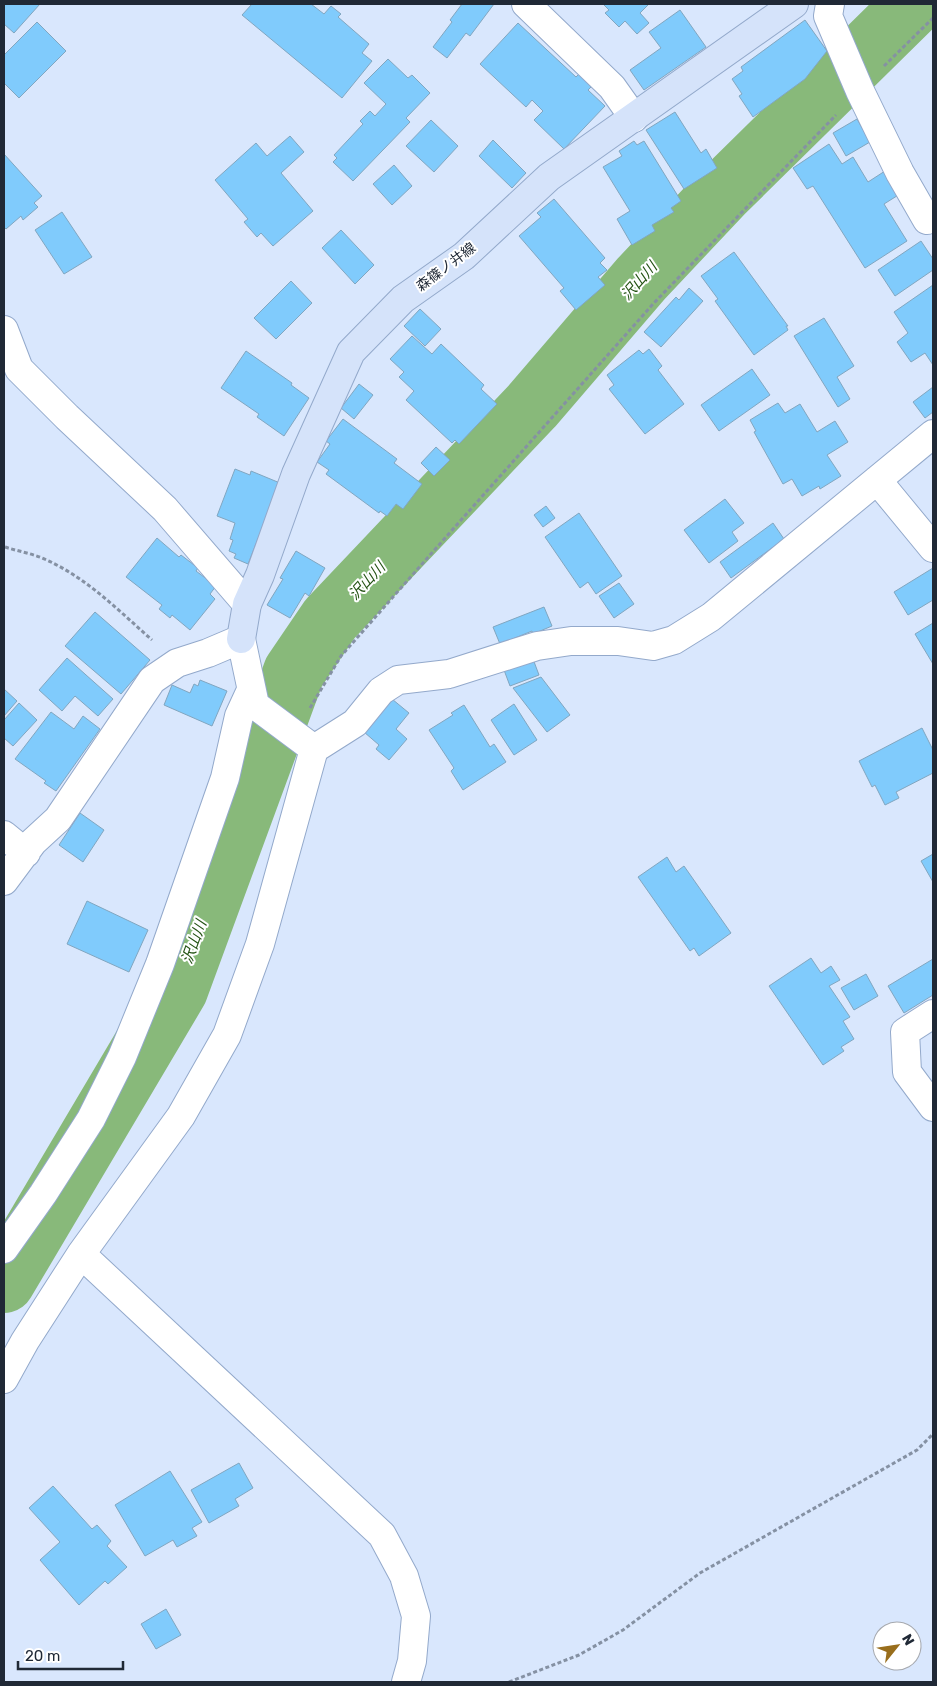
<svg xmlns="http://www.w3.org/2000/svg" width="937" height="1686" viewBox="0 0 937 1686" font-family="Rubik,'Noto Sans JP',sans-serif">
	<rect width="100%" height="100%" fill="#d9e7fd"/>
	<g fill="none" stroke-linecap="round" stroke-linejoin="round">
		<path stroke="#88b97a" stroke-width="62" d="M4,1282l173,-292 117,-318 36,-53 202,-213 109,-127 81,-86 192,-189"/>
	</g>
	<path fill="#80cbfc" stroke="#81a6c0" d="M4,4h36l-26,29 -10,-9z
		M252,4h59l13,10 7,-8 10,8 -3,3 31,27 -7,9 10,8 -30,37 -100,-83z
		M462,4h32l-24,32 -4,-3 -19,25 -14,-11 19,-25 -2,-2z
		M603,4h46l-9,9 9,10 -12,11 -12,-13 -6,6 -14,-14 4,-3z
		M680,10l26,37 -62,43 -14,-20 31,-22 -12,-16z
		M805,20l22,31 -22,28 -52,38 -14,-21 3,-2 -10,-15 11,-8 -2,-4z
		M37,22l29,29 -47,47 -15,-15v-28z
		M518,23l58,54 3,-3 13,12 -4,4 17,16 -41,43 -30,-29 9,-9 -11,-11 -6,7 -46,-43z
		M388,59l20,19 4,-3 18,18 -24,25 4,4 -57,59 -20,-19 4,-4 -3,-3 29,-31 -3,-3 10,-10 5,5 11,-12 -22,-21z
		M675,112l26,41 5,-4 11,19 -33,21 -38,-59z
		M857,119l13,23 -24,14 -13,-23z
		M431,120l27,26 -24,26 -28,-26z
		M290,136l14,16 -23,21 32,38 -40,35 -12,-13 -4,4 -13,-15 4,-3 -33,-39 41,-37 11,13z
		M493,140l33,33 -14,15 -33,-32z
		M634,141l3,4 7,-4 37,60 -10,7 3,4 -22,13 3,6 -23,14 -15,-26 13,-8 -27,-44 19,-11 -3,-5z
		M829,144l13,20 11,-7 15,25 17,-11 15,23 -16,10 23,37 -42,27 -52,-82 -6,3 -14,-21z
		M4,154l38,42 -8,7 4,4 -15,13 -2,-4 -15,13 -2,-2z
		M394,165l18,21 -20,19 -19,-21z
		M554,199l51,59 -5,5 7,7 -9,7 7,8 -29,25 -16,-19 4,-3 -45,-52 22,-19 -4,-4z
		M62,212l30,45 -28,17 -29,-44z
		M341,230l33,35 -19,19 -33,-36z
		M921,241l12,18v11l-38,26 -17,-26z
		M734,252l54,74h-2l2,4 -34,25 -39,-54 3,-2 -17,-23z
		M291,281l21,22 -36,36 -22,-21z
		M933,285v80l-8,-12 -14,9 -14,-20 11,-9 -14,-21z
		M689,288l14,13 -42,46 -17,-15 32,-35 3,3z
		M420,309l21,20 -16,17 -21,-20z
		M824,318l30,48 -17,11 13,22 -12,8 -44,-71z
		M412,336l20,18 9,-10 43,41 -3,4 16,15 -38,40 -4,-4 -3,3 -46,-43 8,-9 -15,-14 5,-5 -14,-13z
		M649,349l13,17 -4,4 26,34 -39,30 -36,-45 5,-4 -7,-10 32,-25 4,4z
		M246,351l46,32 -1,2 18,13 -25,38 -27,-19 2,-3 -38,-26z
		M752,369l18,26 -51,36 -18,-26z
		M359,384l14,11 -19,24 -13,-11z
		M933,387v25l-8,6 -12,-16z
		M778,403l7,10 15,-9 17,28 18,-11 13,21 -21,13 14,21 -21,13 -1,-3 -17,10 -10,-17 -9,5 -29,-52 2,-1 -6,-11z
		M343,419l54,40 -3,4 28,21 -19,25 -7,-5 -9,12 -7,-5 -1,2 -53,-39 3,-4 -12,-8 13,-18 -4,-3z
		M436,447l14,13 -16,16 -13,-13z
		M235,469l15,6 1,-4 29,12 -32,81 -14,-6 2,-4 -7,-3 4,-11 -3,-1 5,-16 -18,-7z
		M725,499l19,24 -12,9 6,9 -29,22 -25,-33z
		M546,506l9,12 -12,9 -9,-12z
		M579,513l43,63 -26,18 -8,-12 -8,6 -35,-51z
		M773,523l11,16 -53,39 -11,-16z
		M157,538l22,19 2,-2 17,13 -2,3 20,15 -6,8 5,5 -25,31 -18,-15 -2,3 -11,-9 3,-4 -36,-28z
		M296,551l29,17 -16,28 -4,-3 -15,25 -23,-13 16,-26 -3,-1z
		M933,568v32l-25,15 -14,-23z
		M619,583l15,21 -20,14 -15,-22z
		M544,607l8,19 -19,8 -1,-3 -32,13 -7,-17z
		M95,612l55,48 -29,34 -56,-48z
		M933,623v41l-18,-30z
		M67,658l46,41 -15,17 -23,-20 -13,15 -23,-21z
		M533,659l6,16 -29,11 -6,-16z
		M541,677l29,38 -23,17 -34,-44z
		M200,680l27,11 -15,35 -48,-21 8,-20 18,8 4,-9 4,2z
		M4,689l13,12 -13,15z
		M392,699l17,14 -13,16 11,10 -18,21 -13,-11 3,-4 -15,-13z
		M19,703l18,17 -24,26 -9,-8v-18z
		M514,704l23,36 -23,15 -23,-35z
		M464,705l26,42 4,-3 12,18 -43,28 -12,-19 3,-3 -25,-38 24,-15 -2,-2z
		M51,712l23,17 9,-13 17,13 -44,62 -12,-8 2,-2 -31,-22z
		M922,728l11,22v23l-37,19 3,6 -14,7 -10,-20 -3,2 -13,-26z
		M80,813l24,17 -21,32 -24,-17z
		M933,854v28l-12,-21z
		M667,857l9,15 8,-6 47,67 -32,23 -5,-8 -4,3 -52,-74z
		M87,901l61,29 -19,42 -62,-28z
		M811,958l10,15 10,-7 9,14 -11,6 21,31 -7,4 11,18 -13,8 3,4 -21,14 -54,-79z
		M933,959v36l-29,18 -16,-27z
		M866,974l12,22 -24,14 -13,-22z
		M239,1463l14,25 -18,11 4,7 -30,17 -18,-33z
		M170,1471l32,51 -10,6 5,8 -20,11 -4,-7 -28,16 -30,-51z
		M53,1486l39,43 5,-4 14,16 -4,5 20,21 -19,17 -3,-3 -26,24 -39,-45 20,-18 -31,-34z
		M166,1609l15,26 -25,14 -15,-25z"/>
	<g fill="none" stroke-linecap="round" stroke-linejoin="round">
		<defs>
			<path id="street" d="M526,4l86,83 22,31
				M830,4l-2,12 32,75 40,82 27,47
				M4,330l15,39 48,48 98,92 82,95
				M877,480l56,68
				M4,835l22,18
				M4,881l29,-39 25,-23 94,-139 25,-17 31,-10 33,-14 14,66 59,44
				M933,1014l-28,18 2,40 26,35
				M4,1249l39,-55 48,-75 31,-62 38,-93 65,-186 14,-62 12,-26
				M81,1254l301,281 22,41 12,40 -4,45 -6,21
				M4,1379l21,-38 56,-87 100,-138 46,-81 33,-91 54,-195 41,-26 26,-32 17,-11 51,-6 88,-28 34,-5h47l35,5 21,-6 37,-23 222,-183"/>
			<path id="secondary" d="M241,639l6,-35 13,-29 36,-101 55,-122 52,-53 61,-43 85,-79 245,-173"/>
		</defs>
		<use href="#street" stroke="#93a9cb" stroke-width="30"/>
		<use href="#secondary" stroke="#93a9cb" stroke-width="30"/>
		<path stroke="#8591a3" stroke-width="3" stroke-dasharray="4 2.5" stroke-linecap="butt" d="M884,66l49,-48
			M5,547c12,4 25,6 37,11 43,18 76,52 110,82
			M310,708l31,-52 89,-101 223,-251 183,-189
			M509,1682l70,-27 44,-25 77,-57 217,-123 16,-16"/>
		<use href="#street" stroke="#fff" stroke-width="28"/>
		<use href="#secondary" stroke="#d5e3fa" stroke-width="28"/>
	</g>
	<g text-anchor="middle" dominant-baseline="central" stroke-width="4" stroke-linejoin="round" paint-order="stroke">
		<g font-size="14" fill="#202936" stroke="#fff">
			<text transform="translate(446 267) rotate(-37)">森篠ノ井線</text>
		</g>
		<g font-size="15" font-style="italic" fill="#245314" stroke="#fff">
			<text transform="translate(639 281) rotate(-48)">沢山川</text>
			<text transform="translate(367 581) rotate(-47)">沢山川</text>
			<text transform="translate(194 942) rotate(-70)">沢山川</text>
		</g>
	</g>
	<rect width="937" height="1686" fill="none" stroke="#202936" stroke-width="10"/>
	<g transform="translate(897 1646) rotate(60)"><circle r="24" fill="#ffffff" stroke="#a6a9af"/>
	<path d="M0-4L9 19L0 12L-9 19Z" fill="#996e1c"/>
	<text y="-8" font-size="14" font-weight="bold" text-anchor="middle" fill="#202936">N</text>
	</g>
	<path d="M18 1661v8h105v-8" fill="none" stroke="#202936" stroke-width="2.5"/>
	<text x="25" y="1661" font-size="15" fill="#202936" stroke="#ffffff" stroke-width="4" paint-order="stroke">20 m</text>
</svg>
